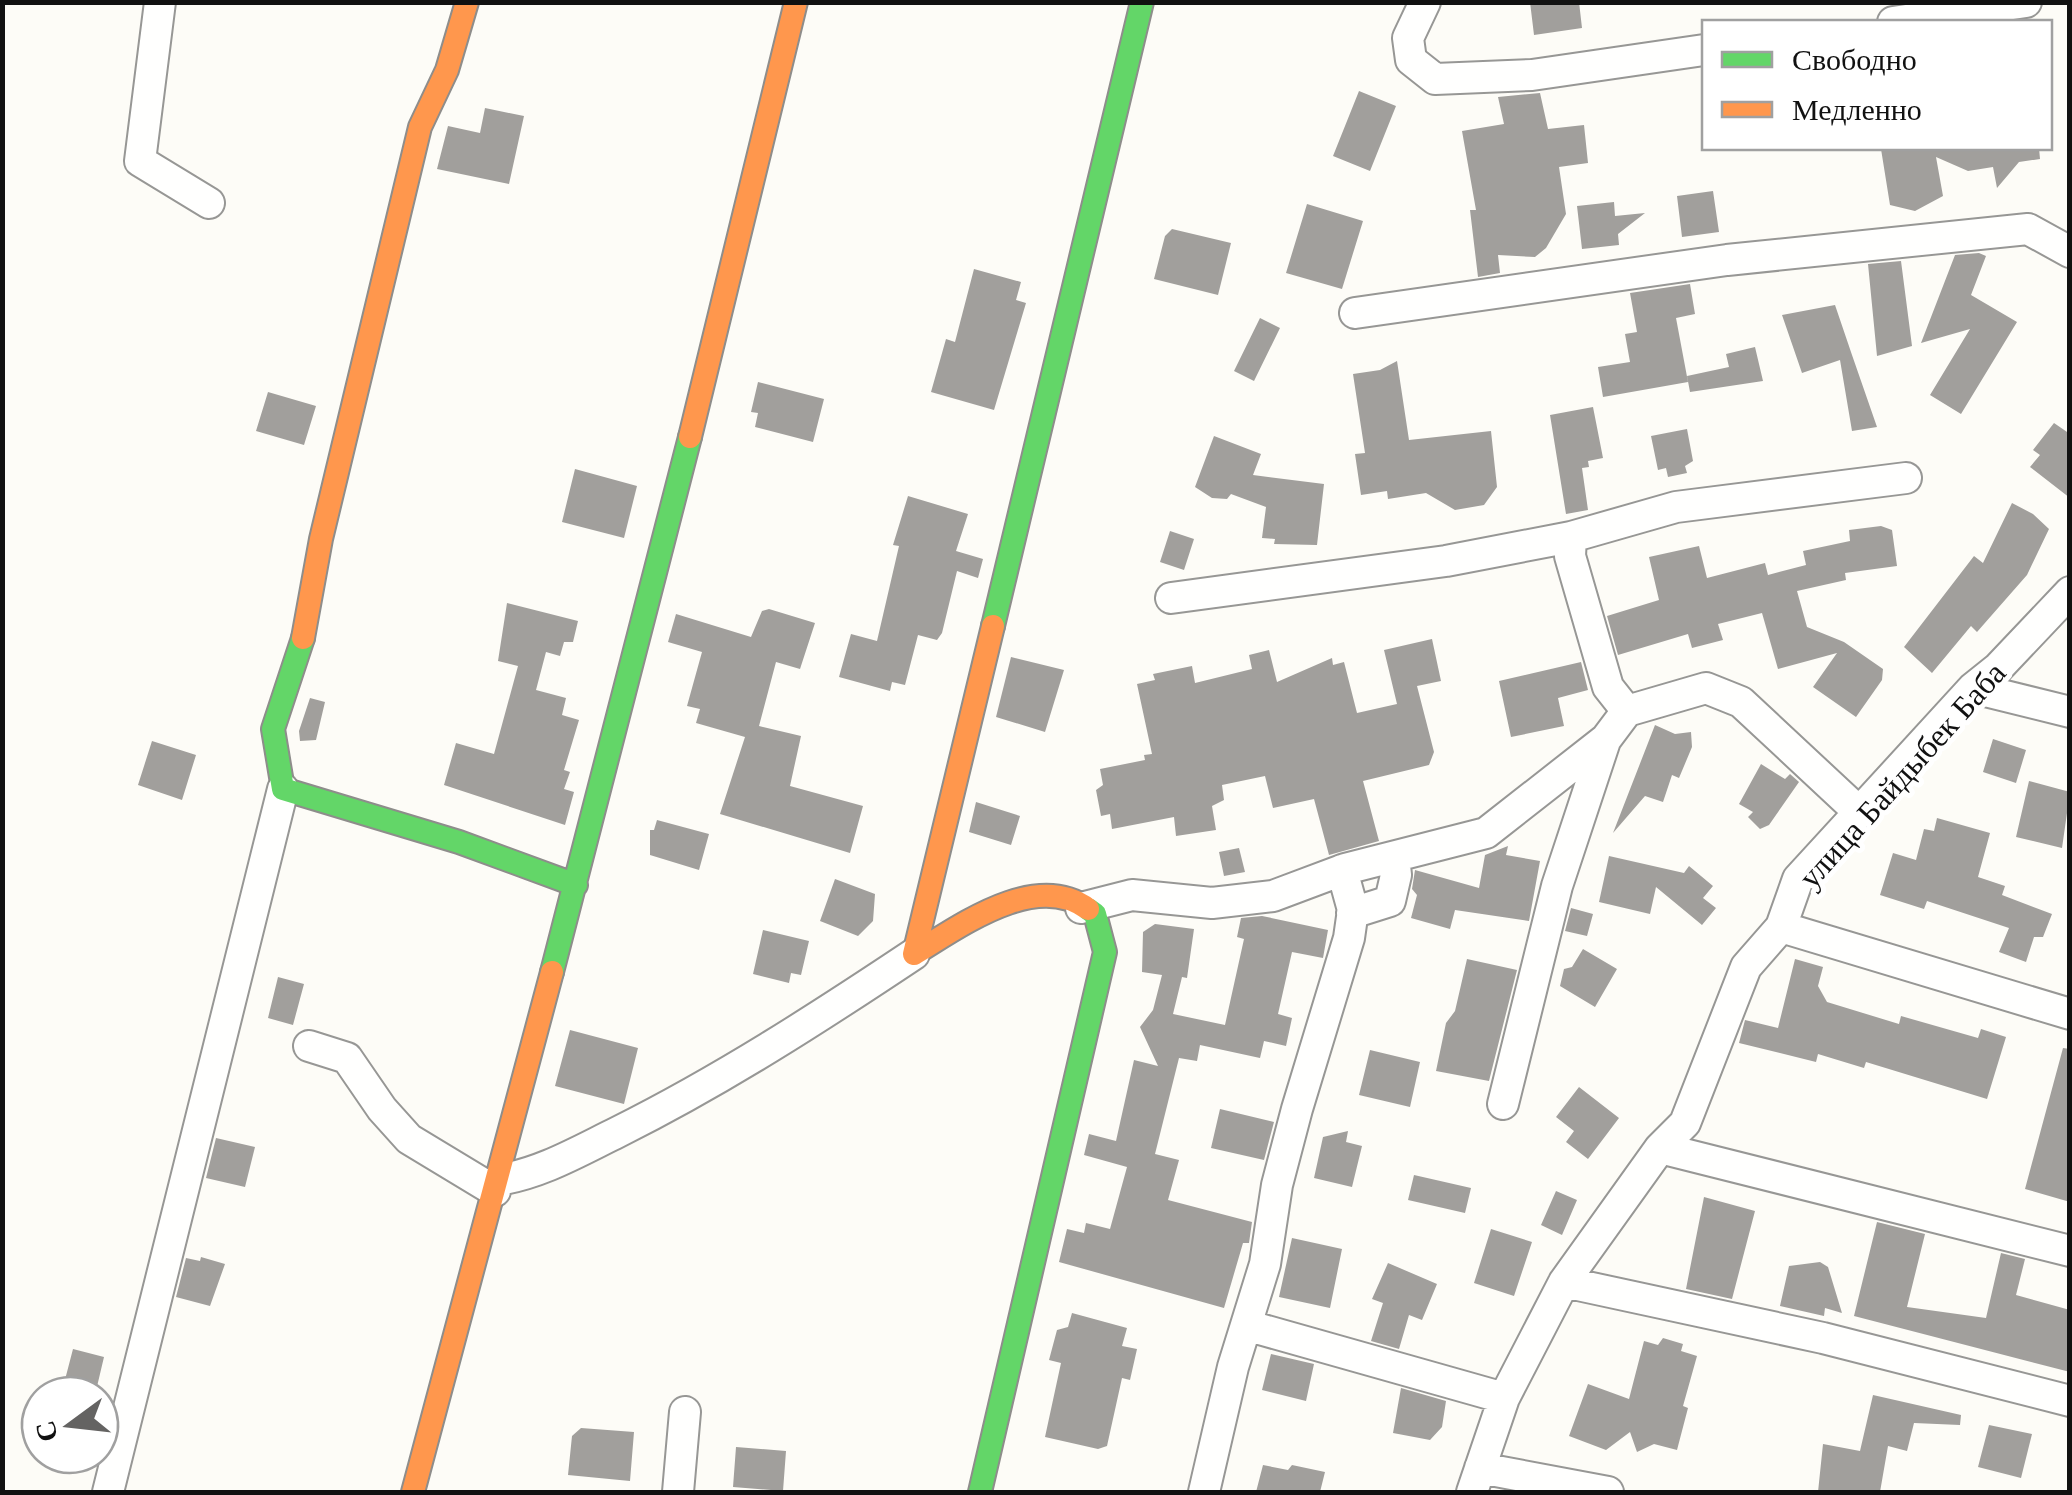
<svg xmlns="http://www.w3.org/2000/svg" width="2072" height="1495" viewBox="0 0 2072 1495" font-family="Georgia,serif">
	<rect width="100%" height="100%" fill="#fdfcf7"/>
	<path fill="#a19f9c" d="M1530,2h49l3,26 -48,7z
		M1359,91l37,15 -26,65 -37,-15z
		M1540,93l8,36 36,-4 4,38 -29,4 7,47 -20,34 -11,9 -37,-2 2,18 -22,4 -8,-67h6l-14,-79 42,-7 -6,-27z
		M485,108l39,8 -15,68 -72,-15 11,-43 32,7z
		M1893,148h146l1,11 -21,3 -22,26 -4,-21 -25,4 -32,-14 7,39 -28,15 -25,-6 -9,-56z
		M1713,191l6,41 -37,5 -5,-41z
		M1614,202l1,14 30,-3 -27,21 1,11 -37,4 -5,-43z
		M1307,204l56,17 -21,68 -56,-16z
		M1172,229l59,14 -13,52 -64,-16 11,-43z
		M1979,253l7,3 -15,39 46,27 -56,92 -31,-19 40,-66 -49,14 34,-88z
		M1901,261l11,85 -35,10 -9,-92z
		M974,269l47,13 -5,18 10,3 -32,107 -63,-18 15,-53 9,3z
		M1690,284l5,30 -19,4 12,64 -85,15 -5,-30 32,-5 -5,-28 12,-2 -7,-39z
		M1835,305l17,50 25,72 -25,4 -12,-71 -38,13 -20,-58z
		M1260,318l20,10 -26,53 -20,-10z
		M1755,347l8,34 -73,11 -3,-16 42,-9 -3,-13z
		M1397,361l12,79 82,-9 6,56 -13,18 -29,5 -29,-17 -38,6 -1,-8 -26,4 -6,-41 10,-1 -12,-79 27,-4z
		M758,382l66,17 -11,43 -58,-15 3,-14 -7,-1z
		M268,392l48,14 -12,39 -48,-14z
		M1593,407l10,51 -15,3 1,6 -7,1 6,42 -22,4 -16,-99z
		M2054,423l16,11v64l-40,-31 10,-12 -7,-5z
		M1687,429l6,32 -8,5 2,7 -19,4 -2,-9 -8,2 -7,-34z
		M1214,436l47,18 -8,21 71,9 -7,61 -43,-1 1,-5 -13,-1 4,-31 -35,-13 -4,5 -15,-1 -17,-11z
		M575,469l62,17 -13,52 -62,-16z
		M908,496l60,18 -12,37 27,8 -5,19 -21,-7 -15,62 -5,7 -19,-5 -13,50 -13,-3 -2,9 -51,-14 12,-43 26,7 22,-95 -6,-1z
		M2012,503l21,11 16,15 -22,46 -50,57 -6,-6 -39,47 -28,-26 70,-91 9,7z
		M1881,526l11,4 5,36 -52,7 1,7 -49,11 10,36 37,15 39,27 -1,11 -26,37 -43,-30 24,-34 -59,16 -16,-56 -44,11 5,16 -31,8 -4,-14 -70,21 -11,-39 52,-16 -10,-43 50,-11 8,32 58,-15 3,12 38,-10 -3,-14 47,-10 -1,-11z
		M1170,531l24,8 -10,31 -24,-8z
		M507,603l71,18 -5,21h-9l-4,14 -14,-4 -10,38 30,8 -4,17 17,5 -15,50 6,2 -6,17 10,3 -9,33 -121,-40 12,-42 38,11 24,-88 -20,-5z
		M769,609l46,14 -15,46 -24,-7 -17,64 42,10 -11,50 73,20 -13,47 -130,-39 25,-77 -49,-14 4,-14 -13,-3 15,-54 -34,-10 8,-28 75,23 11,-26z
		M1432,639l9,42 -24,5 17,66 -5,13 -66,16 16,60 -50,14 -15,-56 -41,9 -8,-32 -43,9 2,15 -12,6 4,24 -40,6 -2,-19 -62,12 -2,-15 -9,2 -5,-26 7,-5 -3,-16 45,-9 -1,-5 8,-1 -15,-70 18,-4 -2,-6 39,-8 3,17 57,-14 -3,-14 20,-5 8,32 55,-24 1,7 11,-3 13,51 40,-9 -13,-54z
		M1011,657l53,13 -19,62 -49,-15z
		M1581,662l7,28 -30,8 6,28 -53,11 -12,-56z
		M310,698l15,4 -9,38 -16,1 -1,-10z
		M1655,725l20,9 16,-2 1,15 -13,31 -7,-3 -9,27 -18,-6 -32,37z
		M1993,739l33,11 -10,33 -33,-11z
		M152,741l44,14 -14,45 -44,-15z
		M1761,764l24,15 5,-5 9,8 -30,43 -9,4 -12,-12 5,-5 -14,-8z
		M2029,781l41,11 -8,56 -46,-11z
		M976,802l44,14 -9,29 -42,-13z
		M1937,818l53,15 -12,44 27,9 -3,9 50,19 -9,23h-9l-8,25 -27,-10 10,-24 -82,-27 -3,8 -44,-14 13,-42 23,7 8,-31 10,2z
		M657,820l52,14 -10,36 -49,-15v-25h4z
		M1508,846l-2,9 34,6 -11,60 -74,-11 -5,19 -39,-11 6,-23 -5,-6 3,-19 64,18 6,-33z
		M1239,848l6,24 -21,4 -5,-24z
		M1609,856l75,17 5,-7 24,20 -10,12 13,10 -14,17 -46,-38 -6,27 -51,-12z
		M835,879l40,15 -2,27 -15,15 -38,-15z
		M1571,908l22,6 -6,22 -22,-5z
		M1262,916l66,14 -5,28 -31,-6 -14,62 14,4 -6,28 -22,-5 -4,17 -60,-13 -3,16 -18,-3 -24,96 24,6 -11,40 84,22 -3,21h-6l-19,65 -165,-46 8,-33 17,4 2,-10 24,6 17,-62 -43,-12 5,-21 27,7 18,-81 24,6 -18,-39 13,-17 9,-35 -20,-3 1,-40 12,-8 39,5 -7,49 -5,-1 -9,37 52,11 19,-86 -7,-2 4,-19z
		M763,930l46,11 -8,34 -10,-2 -2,10 -36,-9z
		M1583,949l34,20 -22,38 -35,-21 4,-17 8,-2z
		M1467,959l50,11 -28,111 -53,-10 10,-48 9,-12z
		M1795,959l28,8 -5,19 9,16 72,22 2,-8 77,22 3,-9 25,8 -19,62 -121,-37 -2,6 -46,-14 -2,8 -77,-19 6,-23 33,8z
		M278,977l26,7 -11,41 -25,-7z
		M570,1030l68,18 -14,56 -69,-18z
		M2063,1048l7,1v153l-45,-13z
		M1370,1050l50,12 -10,45 -51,-12z
		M1579,1087l40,31 -31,41 -22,-17 8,-11 -18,-14z
		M1220,1109l54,13 -10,38 -53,-12z
		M1348,1131l-2,11 16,4 -10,41 -38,-9 9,-41z
		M216,1138l39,9 -10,40 -39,-9z
		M1414,1175l57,13 -6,25 -57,-13z
		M1556,1191l21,9 -15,35 -21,-10z
		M1704,1197l51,14 -23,88 -46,-10z
		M1877,1222l48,12 -18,73 79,11 15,-65 24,6 -9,36 54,15v62l-216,-56z
		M1491,1229l41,13 -18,54 -40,-13z
		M1292,1238l50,11 -12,59 -51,-11z
		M201,1257l24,7 -15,42 -34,-9 10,-39 14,3z
		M1820,1262l8,5 14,46 -17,-5 -1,8 -44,-10 9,-40z
		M1388,1263l49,21 -15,36 -13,-5 -10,34 -28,-8 12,-38 -11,-4z
		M1072,1313l55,15 -5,18 15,3 -7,31 -8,-2 -15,68 -9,3 -53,-12 16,-74 -12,-3 8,-30 11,-3z
		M1663,1338l20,6 -2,7 16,5 -14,50 5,2 -11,42 -23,-6 -17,8 -7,-20 -24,18 -37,-14 19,-52 41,15 15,-58 14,4z
		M73,1349l31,8 -9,38h-34z
		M1271,1354l43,10 -8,37 -44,-11z
		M1401,1388l45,13 -4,26 -12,13 -37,-7z
		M1873,1395l88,20 -1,10 -46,-2 -7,28 -19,-5 -8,46h-62l5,-48 37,7z
		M1989,1425l43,9 -11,44 -43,-11z
		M581,1428l53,4 -4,49 -62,-6 4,-39z
		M736,1447l50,4 -3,40 -50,-4z
		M1263,1465l25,5 4,-5 33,7 -5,20h-64z"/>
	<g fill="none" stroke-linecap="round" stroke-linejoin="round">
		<defs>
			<path id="street" d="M160,2l-20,159 69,42
				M1425,2l-17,36 3,22 24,19 97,-4 172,-25
				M1893,22l133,-20
				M1355,313l372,-53 301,-31 42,23
				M1171,598l275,-37 125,-24
				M1973,688l97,24
				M1859,812l-118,-110 -35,-14 -79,23 -19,-24 -38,-131 1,-19 105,-30 230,-29
				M1081,908l51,-13 80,8 61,-7 72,-27 141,-36 120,-94 21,-28
				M1352,913l38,-12 6,-26 -2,-18
				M1781,927l289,87
				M309,1046l38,12 35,51 27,30 86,52
				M1503,1104l54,-218 48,-145
				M1660,1148l410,103
				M498,1180c44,-7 81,-29 120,-48 104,-52 200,-114 296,-178
				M1564,1282l259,56 247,63
				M1249,1326l255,72
				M1480,1468l128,24
				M108,1492l175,-703
				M678,1492l7,-80
				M1204,1492l29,-125 32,-103 12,-79 20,-76 52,-171 4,-28 -11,-40
				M1472,1492l32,-94 60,-116 96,-134 25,-25 61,-156 35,-40 17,-48 175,-191 25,-20 72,-76"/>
			<path id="fast" d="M993,626l149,-624
				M303,638l-30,91 10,60 176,53 117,43
				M552,972l138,-535
				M980,1492l125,-540 -10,-38 -7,-5"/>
			<path id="slow" d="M690,437l106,-435
				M993,626l-79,328c45,-27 121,-84 174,-45
				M303,638l18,-99 99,-412 27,-57 20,-68
				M413,1492l139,-520"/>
		</defs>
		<use href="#street" stroke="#979795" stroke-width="34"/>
		<use href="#fast" stroke="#8e8d8b" stroke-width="26"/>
		<use href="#slow" stroke="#8e8d8b" stroke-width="26"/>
		<use href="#street" stroke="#fffffe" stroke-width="30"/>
		<use href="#fast" stroke="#63d668" stroke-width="22"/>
		<use href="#slow" stroke="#ff974d" stroke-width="22"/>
	</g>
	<g text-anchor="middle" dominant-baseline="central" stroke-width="10" stroke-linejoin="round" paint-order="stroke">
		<g font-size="32" fill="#111" stroke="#fff">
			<text transform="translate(1902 775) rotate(-48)">улица Байдыбек Баба</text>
		</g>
	</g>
	<rect width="2072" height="1495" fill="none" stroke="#111111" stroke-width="10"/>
	<rect x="1702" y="20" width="350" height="130" fill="#ffffff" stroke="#a0a0a0" stroke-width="2.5"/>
	<rect x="1722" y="52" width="50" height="15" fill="#63d668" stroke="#a0a0a0" stroke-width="2.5"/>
	<text x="1792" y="70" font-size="30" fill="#111111">Свободно</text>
	<rect x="1722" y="102" width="50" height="15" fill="#ff974d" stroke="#a0a0a0" stroke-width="2.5"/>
	<text x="1792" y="120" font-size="30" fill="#111111">Медленно</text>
	<g transform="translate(70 1425) rotate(255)"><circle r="48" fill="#ffffff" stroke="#a0a0a0" stroke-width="2.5"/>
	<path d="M0-8L18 38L0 25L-18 38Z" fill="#646362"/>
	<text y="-15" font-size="28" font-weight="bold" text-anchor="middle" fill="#111111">С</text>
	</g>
</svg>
